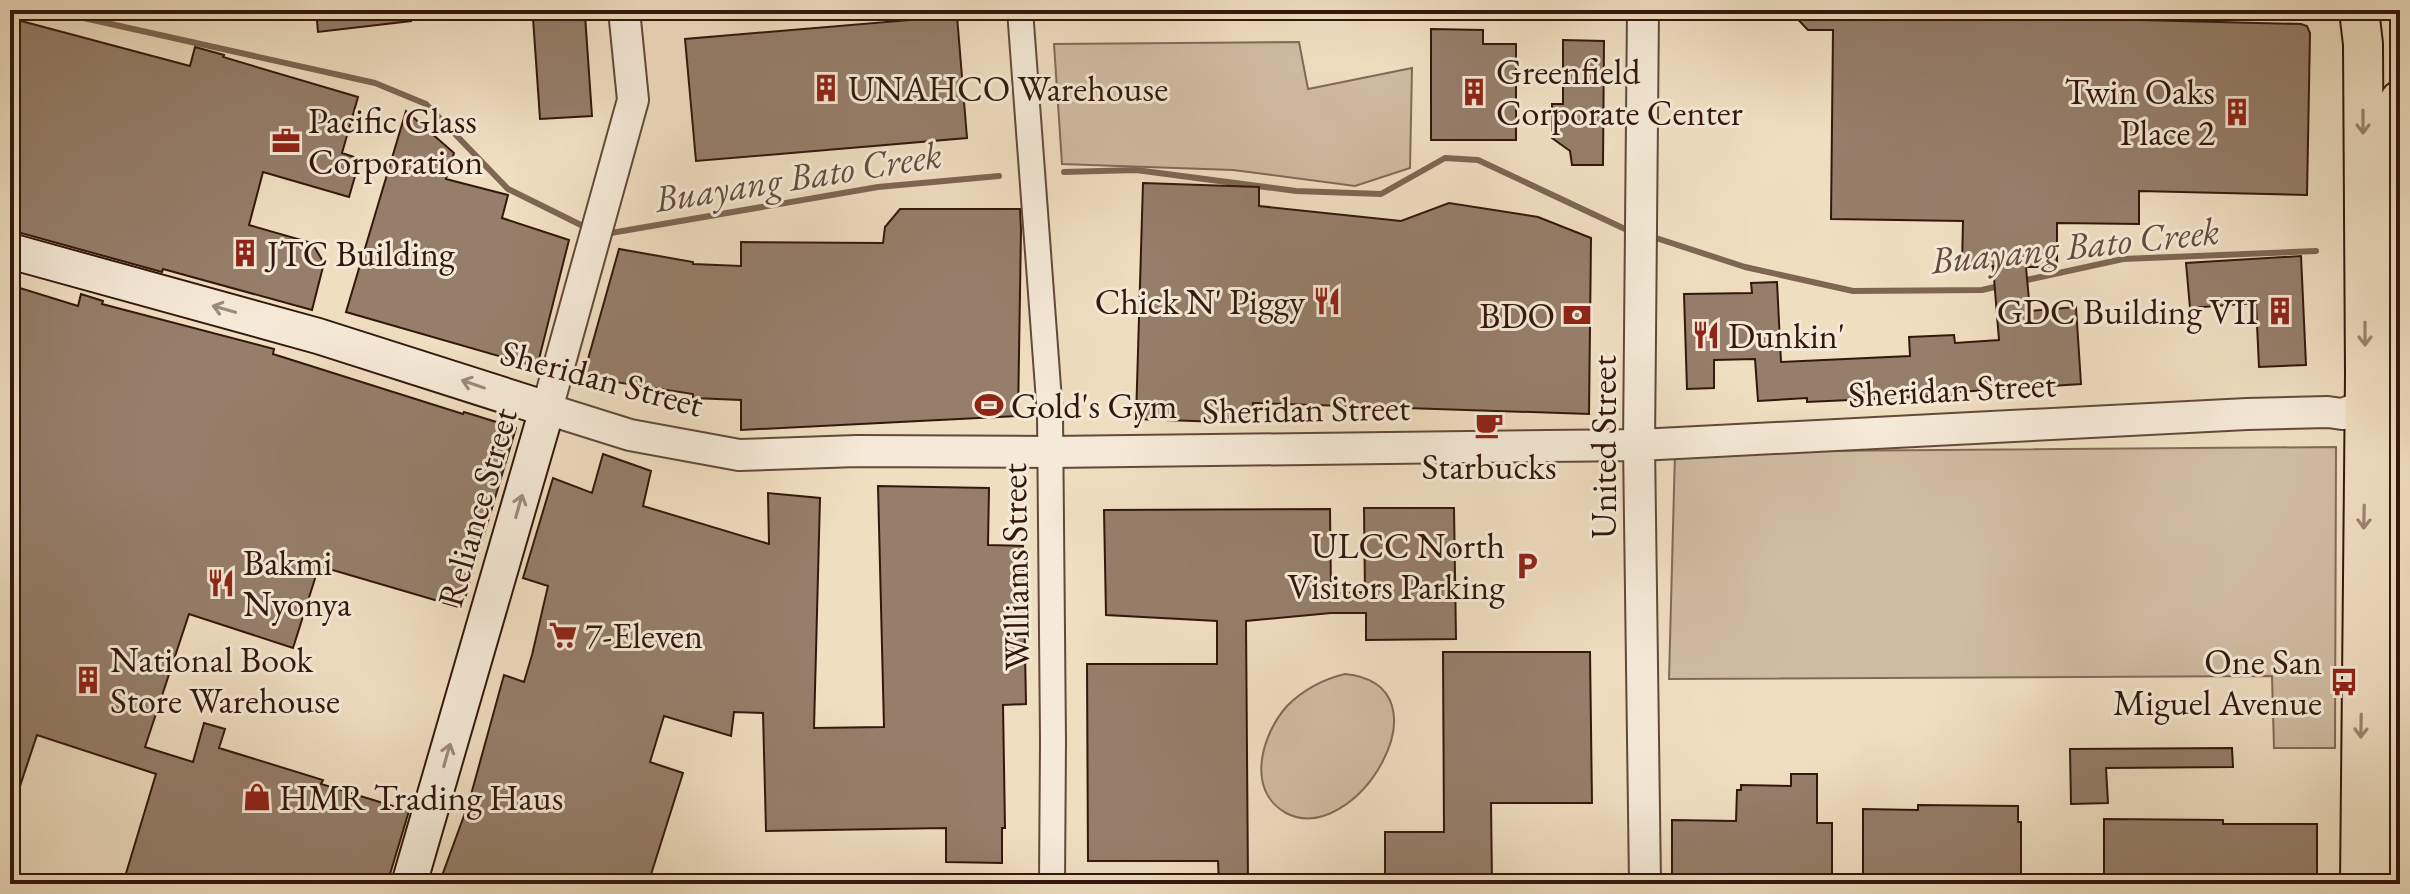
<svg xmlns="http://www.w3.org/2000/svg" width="2410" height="894" viewBox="0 0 2410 894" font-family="'EB Garamond',serif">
	<rect width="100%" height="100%" fill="#f0dec1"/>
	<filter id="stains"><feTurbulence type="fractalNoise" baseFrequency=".0025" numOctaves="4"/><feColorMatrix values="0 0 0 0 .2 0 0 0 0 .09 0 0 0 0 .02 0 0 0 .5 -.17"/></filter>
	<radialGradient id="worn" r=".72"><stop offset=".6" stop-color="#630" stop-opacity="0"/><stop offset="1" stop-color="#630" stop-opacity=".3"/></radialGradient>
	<path fill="#d0bca2" stroke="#826a57" stroke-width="2" d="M1299,42l9,47 104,-21 -2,100 -55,18 -122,-16 -171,-6 -8,-120z
		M2336,447l-1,301h-61l-2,-72 -603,3 6,-227z
		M1345,674c110,11 10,176 -59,139 -41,-23 -24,-79 1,-107 16,-16 37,-27 58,-32z"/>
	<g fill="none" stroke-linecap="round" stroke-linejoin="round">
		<path stroke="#7e6653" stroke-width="6" d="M48,10l327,73 51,21 82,85 77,38
			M1064,172l72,-2 160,21 85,3 64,-36 33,2 147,69
			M605,234l273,-47 121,-11
			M1656,238l89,29 108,24 129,-1 17,-4
			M2022,281l101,-22 193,-8"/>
	</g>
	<path fill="#967e6a" stroke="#34170c" stroke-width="2" d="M316,10h94l1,11 -93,11z
		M1789,10h352v10l160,4 6,2 3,7 -3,162 -168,-4v33l-82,-1v44h-31l4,44 46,-4 5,77 -123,8v3l-151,7v-4l-49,3 -3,-42 -41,1v28l-27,1 -3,-95 68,-1 -1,-10 26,-1 4,80 129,-6 -1,-19 45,-2 1,8 44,-3 -6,-74h-31l1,-45 -132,-2 2,-189h-25z
		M585,15l7,101 -52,3 -7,-101z
		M957,16l10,122 -271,23 -11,-122z
		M10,18l180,48 5,-19 29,8 -1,2 135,40 -16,56 18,6 -11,38 -86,-25 -14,53 63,18 12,20 -12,47 -149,-41 -1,3 -152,-42z
		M1431,29l52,1v14h33v96h-85z
		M1563,40l41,1 -1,124h-31l-2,-14 -18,-13v-34h11z
		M406,111l48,42 -8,26 62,16 -6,23 67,22 -32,127 -191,-55z
		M1143,183l116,4v19l142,15 48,-18 89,14 53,21 -2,176 -336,-11 -1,20 -116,-4z
		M900,209h120l1,21 -3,186 -277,14v-30l-48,-2v-4l-110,-17 36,-128 74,13v2l48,2v-24l142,1 2,-16z
		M2301,256l5,109 -47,2 -3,-64 -66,5 -4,-45z
		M10,285l68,21 3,-12 22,7 -1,3 172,45 -1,5 190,60 1,-2 52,16 -54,180 -143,-42 -26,82 -104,-34 -44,133 48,15 11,-39 21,6 -6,19 104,32 -2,4 88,27 -22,73h-251l-12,-4 32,-106 -119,-39 -24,72h-3z
		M603,454l48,17 -8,35 126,38 -1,-51 52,5 -6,230 70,-1 -6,-241 111,2 -1,57 35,1 3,158 -23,1 2,123h-3v35l-56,-1v-34l-180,3 -3,-118 -29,-1 -3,24 -67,-20 -14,46 33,11 -35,111h-209l30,-82 35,-127 20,7 8,-27 16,-69 -25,-8 30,-100 39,15z
		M1364,508h90l2,131 -90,1v-27h-35l-85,8 2,263h-29l-1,-23h-130l-1,-197h130v-43l-111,-6 -2,-105 226,-1 1,84 34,-1z
		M1443,652h147l2,151h-101l1,81h-107v-52h59z
		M2232,748l1,19 -127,1 2,35 -37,1 -1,-55z
		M1791,774h26v49h15v61h-160v-64l64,1 1,-31h4v-5l50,1z
		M1918,805l100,1v16h3v62h-158v-75l55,1z
		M2104,819l119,1v4h94v60h-213z"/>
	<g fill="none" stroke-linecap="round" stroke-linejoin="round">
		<defs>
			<path id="minor" d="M1020,10l30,404 3,327 -1,143"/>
			<path id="tertiary" d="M624,10l9,90 -86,309 83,26 109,20 118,-4 193,1 589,-7 608,-31 81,-2 14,2 23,-8 20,-2
				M1643,10l-4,435 6,439"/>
			<path id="secondary" d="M10,251l308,85 229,73 -138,475"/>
			<path id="primary" d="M2359,10l4,34 2,331 -5,509
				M2392,884c-1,-148 1,-296 5,-443 3,-114 -1,-227 3,-341"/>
		</defs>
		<use href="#minor" stroke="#634939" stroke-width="28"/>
		<use href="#tertiary" stroke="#634939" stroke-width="34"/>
		<use href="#secondary" stroke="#34170c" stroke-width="38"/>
		<use href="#primary" stroke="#34170c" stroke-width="42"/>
		<use href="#minor" stroke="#f5ead7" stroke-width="24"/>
		<use href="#tertiary" stroke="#f5ead7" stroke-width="30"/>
		<use href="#secondary" stroke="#f5ead7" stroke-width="34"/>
		<use href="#primary" stroke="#f0dec1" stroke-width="38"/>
	</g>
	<defs><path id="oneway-shaft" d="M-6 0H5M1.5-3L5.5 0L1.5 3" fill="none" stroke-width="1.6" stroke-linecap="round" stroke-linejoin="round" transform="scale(2)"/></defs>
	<g stroke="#9b8470">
		<use href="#oneway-shaft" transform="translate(2363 122) rotate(90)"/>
		<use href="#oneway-shaft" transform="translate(2365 334) rotate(90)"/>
		<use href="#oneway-shaft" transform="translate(2364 517) rotate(91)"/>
		<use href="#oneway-shaft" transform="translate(2361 726) rotate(91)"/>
	</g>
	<g stroke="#9e8b7c">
		<use href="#oneway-shaft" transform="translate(224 309) rotate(-164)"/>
		<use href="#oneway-shaft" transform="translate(473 384) rotate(-161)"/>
		<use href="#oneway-shaft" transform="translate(519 506) rotate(-74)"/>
		<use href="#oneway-shaft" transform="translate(447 755) rotate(-74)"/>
	</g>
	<defs>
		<symbol id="building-bare" viewBox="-9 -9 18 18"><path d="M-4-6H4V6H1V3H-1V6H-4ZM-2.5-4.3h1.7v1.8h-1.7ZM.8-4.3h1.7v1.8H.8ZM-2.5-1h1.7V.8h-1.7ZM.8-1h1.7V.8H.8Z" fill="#8f2418" stroke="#f5ead7" stroke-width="2.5" paint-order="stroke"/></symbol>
		<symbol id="office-bare" viewBox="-9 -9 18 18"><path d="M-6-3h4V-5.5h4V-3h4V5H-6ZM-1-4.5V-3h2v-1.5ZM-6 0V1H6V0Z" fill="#8f2418" stroke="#f5ead7" stroke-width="2.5" paint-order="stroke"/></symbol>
		<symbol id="restaurant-bare" viewBox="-9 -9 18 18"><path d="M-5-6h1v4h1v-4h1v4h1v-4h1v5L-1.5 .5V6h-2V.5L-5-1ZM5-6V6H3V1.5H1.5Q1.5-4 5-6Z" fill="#8f2418" stroke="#f5ead7" stroke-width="2.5" paint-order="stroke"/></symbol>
		<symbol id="bank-bare" viewBox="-9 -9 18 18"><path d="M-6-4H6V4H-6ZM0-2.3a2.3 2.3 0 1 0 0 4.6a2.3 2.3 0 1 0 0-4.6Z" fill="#8f2418" stroke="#f5ead7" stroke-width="2.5" paint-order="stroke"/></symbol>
		<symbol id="stadium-bare" viewBox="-9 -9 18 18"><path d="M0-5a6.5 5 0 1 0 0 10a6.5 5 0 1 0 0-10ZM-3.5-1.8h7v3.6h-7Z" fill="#8f2418" stroke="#f5ead7" stroke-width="2.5" paint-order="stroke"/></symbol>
		<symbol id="cafe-bare" viewBox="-9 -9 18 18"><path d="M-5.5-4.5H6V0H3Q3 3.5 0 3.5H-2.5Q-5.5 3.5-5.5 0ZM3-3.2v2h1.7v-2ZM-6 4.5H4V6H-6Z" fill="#8f2418" stroke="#f5ead7" stroke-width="2.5" paint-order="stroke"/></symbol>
		<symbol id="parking-bare" viewBox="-9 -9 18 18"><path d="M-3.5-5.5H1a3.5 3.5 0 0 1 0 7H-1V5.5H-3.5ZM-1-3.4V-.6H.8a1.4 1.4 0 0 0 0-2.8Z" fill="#8f2418" stroke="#f5ead7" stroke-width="2.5" paint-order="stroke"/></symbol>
		<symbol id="supermarket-bare" viewBox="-9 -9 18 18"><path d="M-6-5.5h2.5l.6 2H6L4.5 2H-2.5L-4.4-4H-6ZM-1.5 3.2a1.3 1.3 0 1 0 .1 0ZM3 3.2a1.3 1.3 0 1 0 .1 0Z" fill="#8f2418" stroke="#f5ead7" stroke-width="2.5" paint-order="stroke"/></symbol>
		<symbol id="bus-bare" viewBox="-9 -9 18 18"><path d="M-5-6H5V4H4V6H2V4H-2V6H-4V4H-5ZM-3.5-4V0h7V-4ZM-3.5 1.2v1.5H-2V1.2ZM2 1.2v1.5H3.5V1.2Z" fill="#8f2418" stroke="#f5ead7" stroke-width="2.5" paint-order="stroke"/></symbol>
		<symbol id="shop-bare" viewBox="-9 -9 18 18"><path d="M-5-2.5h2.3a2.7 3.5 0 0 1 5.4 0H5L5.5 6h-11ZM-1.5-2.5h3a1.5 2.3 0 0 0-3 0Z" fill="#8f2418" stroke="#f5ead7" stroke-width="2.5" paint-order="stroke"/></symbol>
	</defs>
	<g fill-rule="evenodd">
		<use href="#building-bare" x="806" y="68" width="40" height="40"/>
		<use href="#building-bare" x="1454" y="72" width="40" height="40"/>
		<use href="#building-bare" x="2217" y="92" width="40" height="40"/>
		<use href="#office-bare" x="266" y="121" width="40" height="40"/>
		<use href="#building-bare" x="225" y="233" width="40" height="40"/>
		<use href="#restaurant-bare" x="1307" y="281" width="40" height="40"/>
		<use href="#building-bare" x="2260" y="291" width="40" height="40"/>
		<use href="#bank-bare" x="1557" y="295" width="40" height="40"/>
		<use href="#restaurant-bare" x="1686" y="315" width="40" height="40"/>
		<use href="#stadium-bare" x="969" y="385" width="40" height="40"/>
		<use href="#cafe-bare" x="1469" y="405" width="40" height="40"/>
		<use href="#parking-bare" x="1507" y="546" width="40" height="40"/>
		<use href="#restaurant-bare" x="201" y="563" width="40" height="40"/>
		<use href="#supermarket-bare" x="543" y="615" width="40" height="40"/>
		<use href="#building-bare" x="68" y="660" width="40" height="40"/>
		<use href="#bus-bare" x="2324" y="662" width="40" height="40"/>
		<use href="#shop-bare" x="237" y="777" width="40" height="40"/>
	</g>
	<g text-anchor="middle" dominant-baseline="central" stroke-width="6" stroke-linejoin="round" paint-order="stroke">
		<g font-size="36" fill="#34170c" stroke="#f5ead7" text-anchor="start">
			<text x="1496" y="71">Greenfield<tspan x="1496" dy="41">Corporate Center</tspan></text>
			<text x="848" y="88">UNAHCO Warehouse</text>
			<text x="2215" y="91" text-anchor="end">Twin Oaks<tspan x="2215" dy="41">Place 2</tspan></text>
			<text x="308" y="120">Pacific Glass<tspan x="308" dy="41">Corporation</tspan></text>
			<text x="267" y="253">JTC Building</text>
			<text x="1305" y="301" text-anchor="end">Chick N' Piggy</text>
			<text x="2258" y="311" text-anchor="end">GDC Building VII</text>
			<text x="1555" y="315" text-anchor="end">BDO</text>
			<text x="1728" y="335">Dunkin'</text>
			<text x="1011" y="405">Gold's Gym</text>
			<text x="1489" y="466" text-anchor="middle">Starbucks</text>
			<text x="1505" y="545" text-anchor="end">ULCC North<tspan x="1505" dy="41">Visitors Parking</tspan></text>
			<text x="243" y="562">Bakmi<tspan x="243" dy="41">Nyonya</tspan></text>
			<text x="585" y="635">7-Eleven</text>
			<text x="110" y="659">National Book<tspan x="110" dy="41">Store Warehouse</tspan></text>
			<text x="2322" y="661" text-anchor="end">One San<tspan x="2322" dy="41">Miguel Avenue</tspan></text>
			<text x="279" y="797">HMR Trading Haus</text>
		</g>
		<g font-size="36" fill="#34170c" stroke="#f5ead7">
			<text transform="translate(602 378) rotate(15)">Sheridan Street</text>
			<text transform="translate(1952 389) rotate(-3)">Sheridan Street</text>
			<text transform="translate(1306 409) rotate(-1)">Sheridan Street</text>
			<text transform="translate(1603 447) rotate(-90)">United Street</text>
			<text transform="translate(477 507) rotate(-74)">Reliance Street</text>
			<text transform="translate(1015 567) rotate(-91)">Williams Street</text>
		</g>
		<g font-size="38" font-style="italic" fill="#664b3c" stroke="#f5ead7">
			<text transform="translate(798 176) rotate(-9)">Buayang Bato Creek</text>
			<text transform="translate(2075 245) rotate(-6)">Buayang Bato Creek</text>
		</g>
	</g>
	<rect width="2410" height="894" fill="none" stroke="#f0dec1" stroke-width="40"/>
	<rect x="12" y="12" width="2386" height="870" fill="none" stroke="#34170c" stroke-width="4"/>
	<rect x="20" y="20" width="2370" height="854" fill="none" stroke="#34170c" stroke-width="2"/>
	<rect width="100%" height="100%" filter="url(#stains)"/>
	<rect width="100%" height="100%" fill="url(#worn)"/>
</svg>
